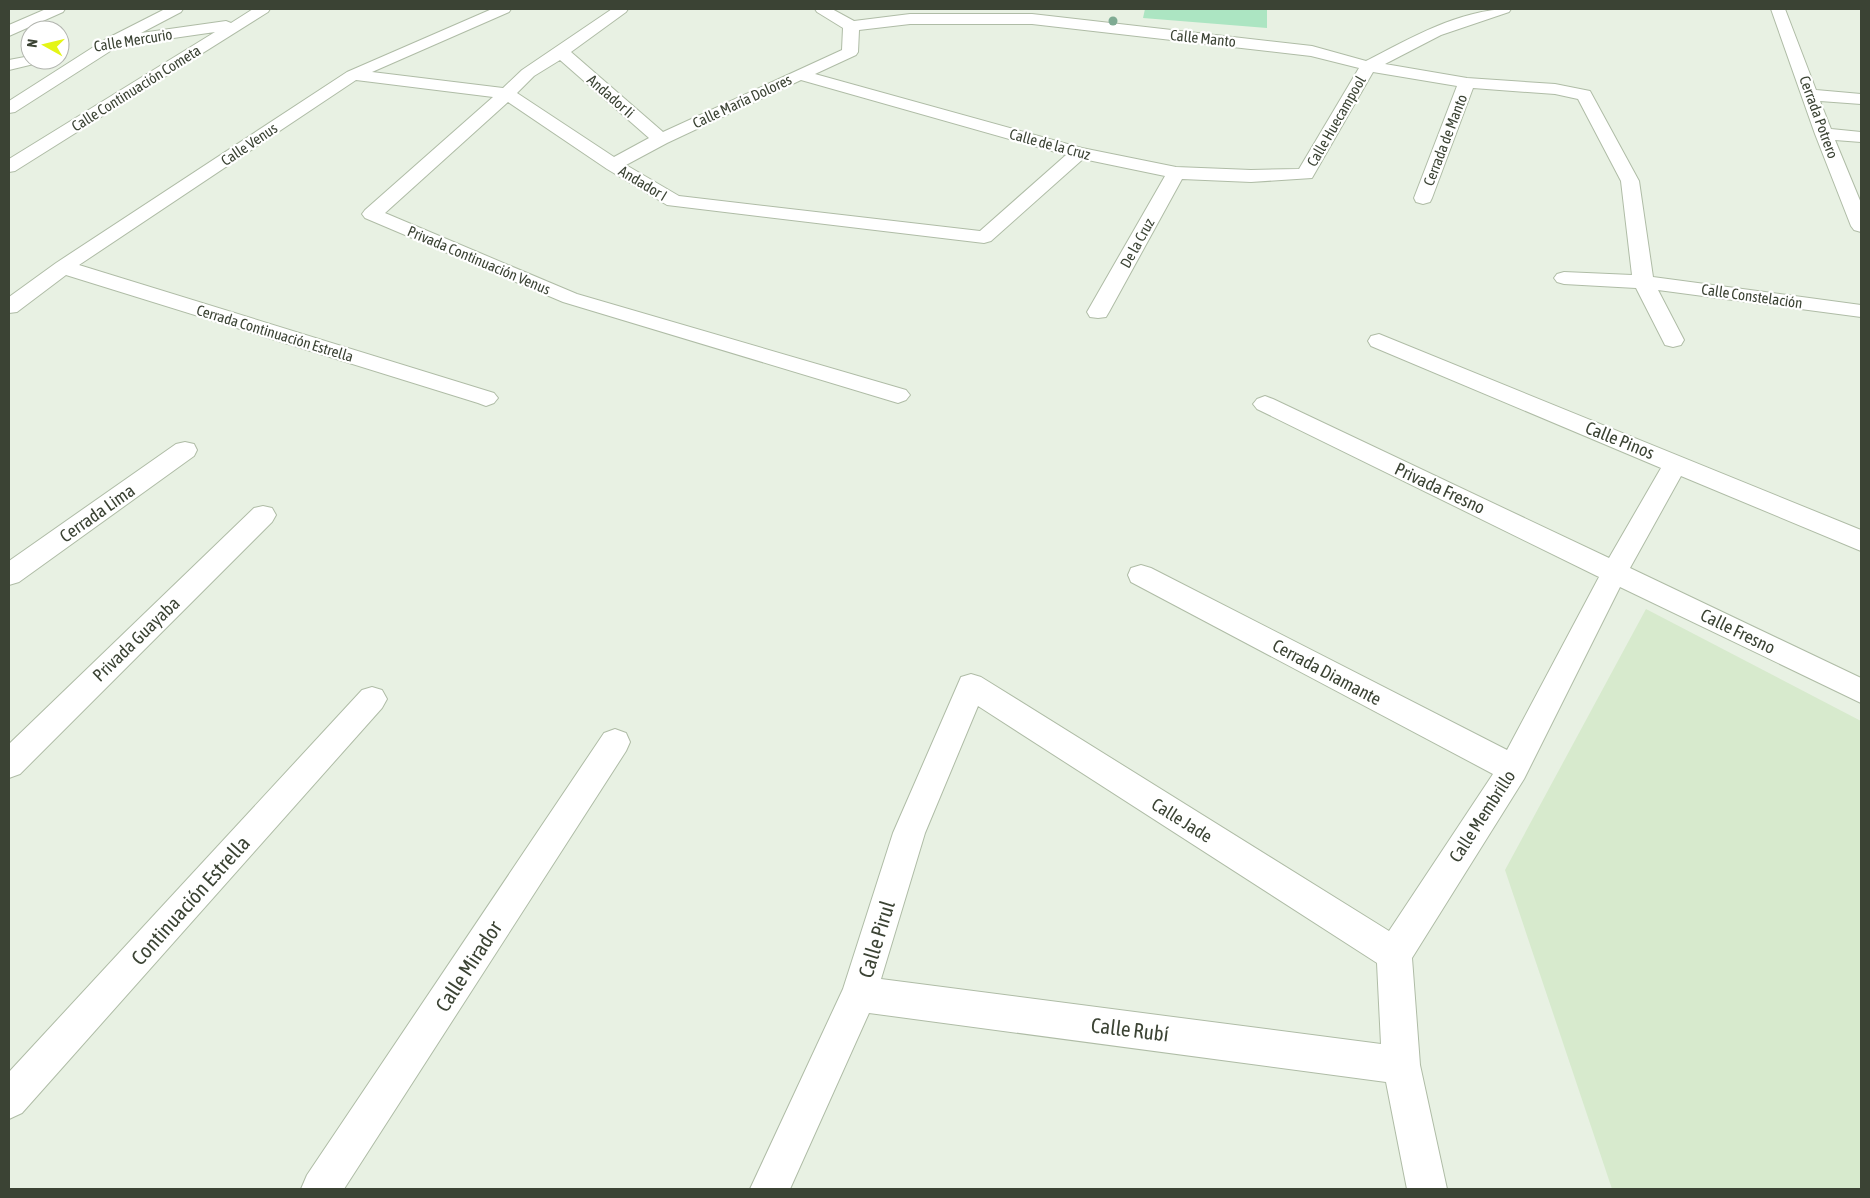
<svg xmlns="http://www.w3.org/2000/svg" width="1870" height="1198" viewBox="0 0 1870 1198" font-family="'Asap Condensed',sans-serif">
	<rect width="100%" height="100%" fill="#e8f1e3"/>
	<path fill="#d7eacd" d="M1646,609l215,112v468h-249l-107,-319z"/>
	<path fill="#ace5c2" d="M1145,9h122v19l-124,-10z"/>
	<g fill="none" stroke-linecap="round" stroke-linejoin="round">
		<defs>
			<path id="minor" d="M46,9h19l-2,3 -54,24v-11z
				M165,9h18l-2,3 -40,21 85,-12 5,2 22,-14h17l-2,3 -253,159 -6,1v-13l206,-127 -83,12 -6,-3 -111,71 -6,1v-12l97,-62z
				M492,9h19l-2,3 -137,60 131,16 19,-18 90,-61h16l-2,3 -55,40 92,80 179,-82 1,-22 -26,-16 -2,-3h17l22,12 56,-7h122l280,32 54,15c45,-23 94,-52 145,-52l-2,3 -68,23 -56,29 82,14 88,6 35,7 49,90 14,96 208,28v12l-203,-27 26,50 -3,5 -8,2 -8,-2 -29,-57 -72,-4 -7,-2 -3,-4 3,-4 7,-2 68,3 -11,-94 -43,-82 -23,-5 -82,-6 -41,110 -2,4 -7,2 -7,-2 -2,-4 43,-112 -84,-14 -61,106 -61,4 -69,-3 -73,133 -3,5 -8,1 -8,-1 -3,-5 78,-136 -82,-17 -92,82 -7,2 -317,-38 -60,-36 -99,-67 -123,111 192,81 329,96 4,5 -4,5 -8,3 -335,-101 -198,-84 -3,-4 3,-4 128,-113 -137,-17 -277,185 415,128 4,5 -4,5 -8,3 -8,-3 -412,-128 -49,37 -8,1v-16l47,-34 291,-191zM910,24h122l279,32 48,12 -60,101 -48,1 -75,-3 -94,-19 -267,-74 41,-19 2,-3 1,-22zM560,60l89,78 -35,19 -97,-64 17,-17zM801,80l265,75 -86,76 -301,-35 -53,-31 41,-22z
				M1771,9h14l31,81 45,4v10l-41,-3 11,28 30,3v10l-26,-2 26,63v29l-7,-2 -3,-4 -36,-92z
				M30,56v4h10l-2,3 -29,7v-10z
				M1379,334l482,196v21l-180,-75 -51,92 231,110v25l-241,-116 -96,192 -112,179 8,107 27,124h-40l-21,-107 -517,-69 -79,176h-40l93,-200 50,-156 68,-156 10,-3 10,3 408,254 104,-157 -362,-192 -3,-7 3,-7 10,-3 10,3 356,182 92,-173 -342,-168 -4,-5 4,-5 8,-3 8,3 336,159 52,-90 -290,-122 -3,-5 3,-5zM978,706l399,257 4,81 -500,-65 44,-146z
				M185,442l9,2 3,6 -3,6 -175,126 -10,3v-24l167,-117z
				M263,506l9,2 4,7 -4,7 -252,252 -11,4v-34l245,-236z
				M372,687l10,3 5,9 -5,9 -360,405 -13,6v-47l353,-382z
				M615,729l11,4 4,9 -4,9 -282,438h-43l6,-14 297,-442z"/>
		</defs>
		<use href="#minor" stroke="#afbca6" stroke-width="2"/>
		<use href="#minor" fill="#fff" fill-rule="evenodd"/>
	</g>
	<circle fill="#7fab93" cx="1113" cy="21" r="4.5"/>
	<g text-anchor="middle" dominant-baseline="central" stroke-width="4.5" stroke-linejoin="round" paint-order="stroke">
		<g font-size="15" fill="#3b4334" stroke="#fff">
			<text transform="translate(1203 38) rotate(6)">Calle Manto</text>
			<text transform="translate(133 40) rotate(-9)">Calle Mercurio</text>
			<text transform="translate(136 88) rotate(-32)">Calle Continuación Cometa</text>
			<text transform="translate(611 96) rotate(41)">Andador Ii</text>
			<text transform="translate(742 101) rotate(-25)">Calle María Dolores</text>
			<text transform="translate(1819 117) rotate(70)">Cerrada Potrero</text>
			<text transform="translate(1336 121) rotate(-60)">Calle Huecampool</text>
			<text transform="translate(1445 140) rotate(-69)">Cerrada de Manto</text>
			<text transform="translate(249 144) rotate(-34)">Calle Venus</text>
			<text transform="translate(1050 144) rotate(15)">Calle de la Cruz</text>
			<text transform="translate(643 183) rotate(31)">Andador I</text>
			<text transform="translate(1137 243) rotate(-61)">De la Cruz</text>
			<text transform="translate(479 260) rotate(23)">Privada Continuación Venus</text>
			<text transform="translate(1752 296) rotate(8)">Calle Constelación</text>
			<text transform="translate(275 333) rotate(17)">Cerrada Continuación Estrella</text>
		</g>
		<g font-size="18" fill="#3b4334" stroke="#fff">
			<text transform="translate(1620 440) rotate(22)">Calle Pinos</text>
			<text transform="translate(1440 488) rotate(25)">Privada Fresno</text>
			<text transform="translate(97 513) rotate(-35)">Cerrada Lima</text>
			<text transform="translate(1738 631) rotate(26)">Calle Fresno</text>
			<text transform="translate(136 639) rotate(-44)">Privada Guayaba</text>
			<text transform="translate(1327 672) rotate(28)">Cerrada Diamante</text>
			<text transform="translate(1482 816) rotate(-57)">Calle Membrillo</text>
			<text transform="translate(1182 820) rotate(32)">Calle Jade</text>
		</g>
		<g font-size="21" fill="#3b4334" stroke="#fff">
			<text transform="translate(190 900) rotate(-48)">Continuación Estrella</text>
			<text transform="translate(876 939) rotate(-73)">Calle Pirul</text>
			<text transform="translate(468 966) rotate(-57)">Calle Mirador</text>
			<text transform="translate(1130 1029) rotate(7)">Calle Rubí</text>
		</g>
	</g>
	<rect width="1870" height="1198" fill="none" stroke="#3b4334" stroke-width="20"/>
	<g transform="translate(45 45) rotate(278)"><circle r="24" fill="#ffffff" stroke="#b1b4ae"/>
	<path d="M0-4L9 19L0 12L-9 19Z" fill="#e4f516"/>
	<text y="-8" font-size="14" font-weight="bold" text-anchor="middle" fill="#3b4334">N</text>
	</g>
</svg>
